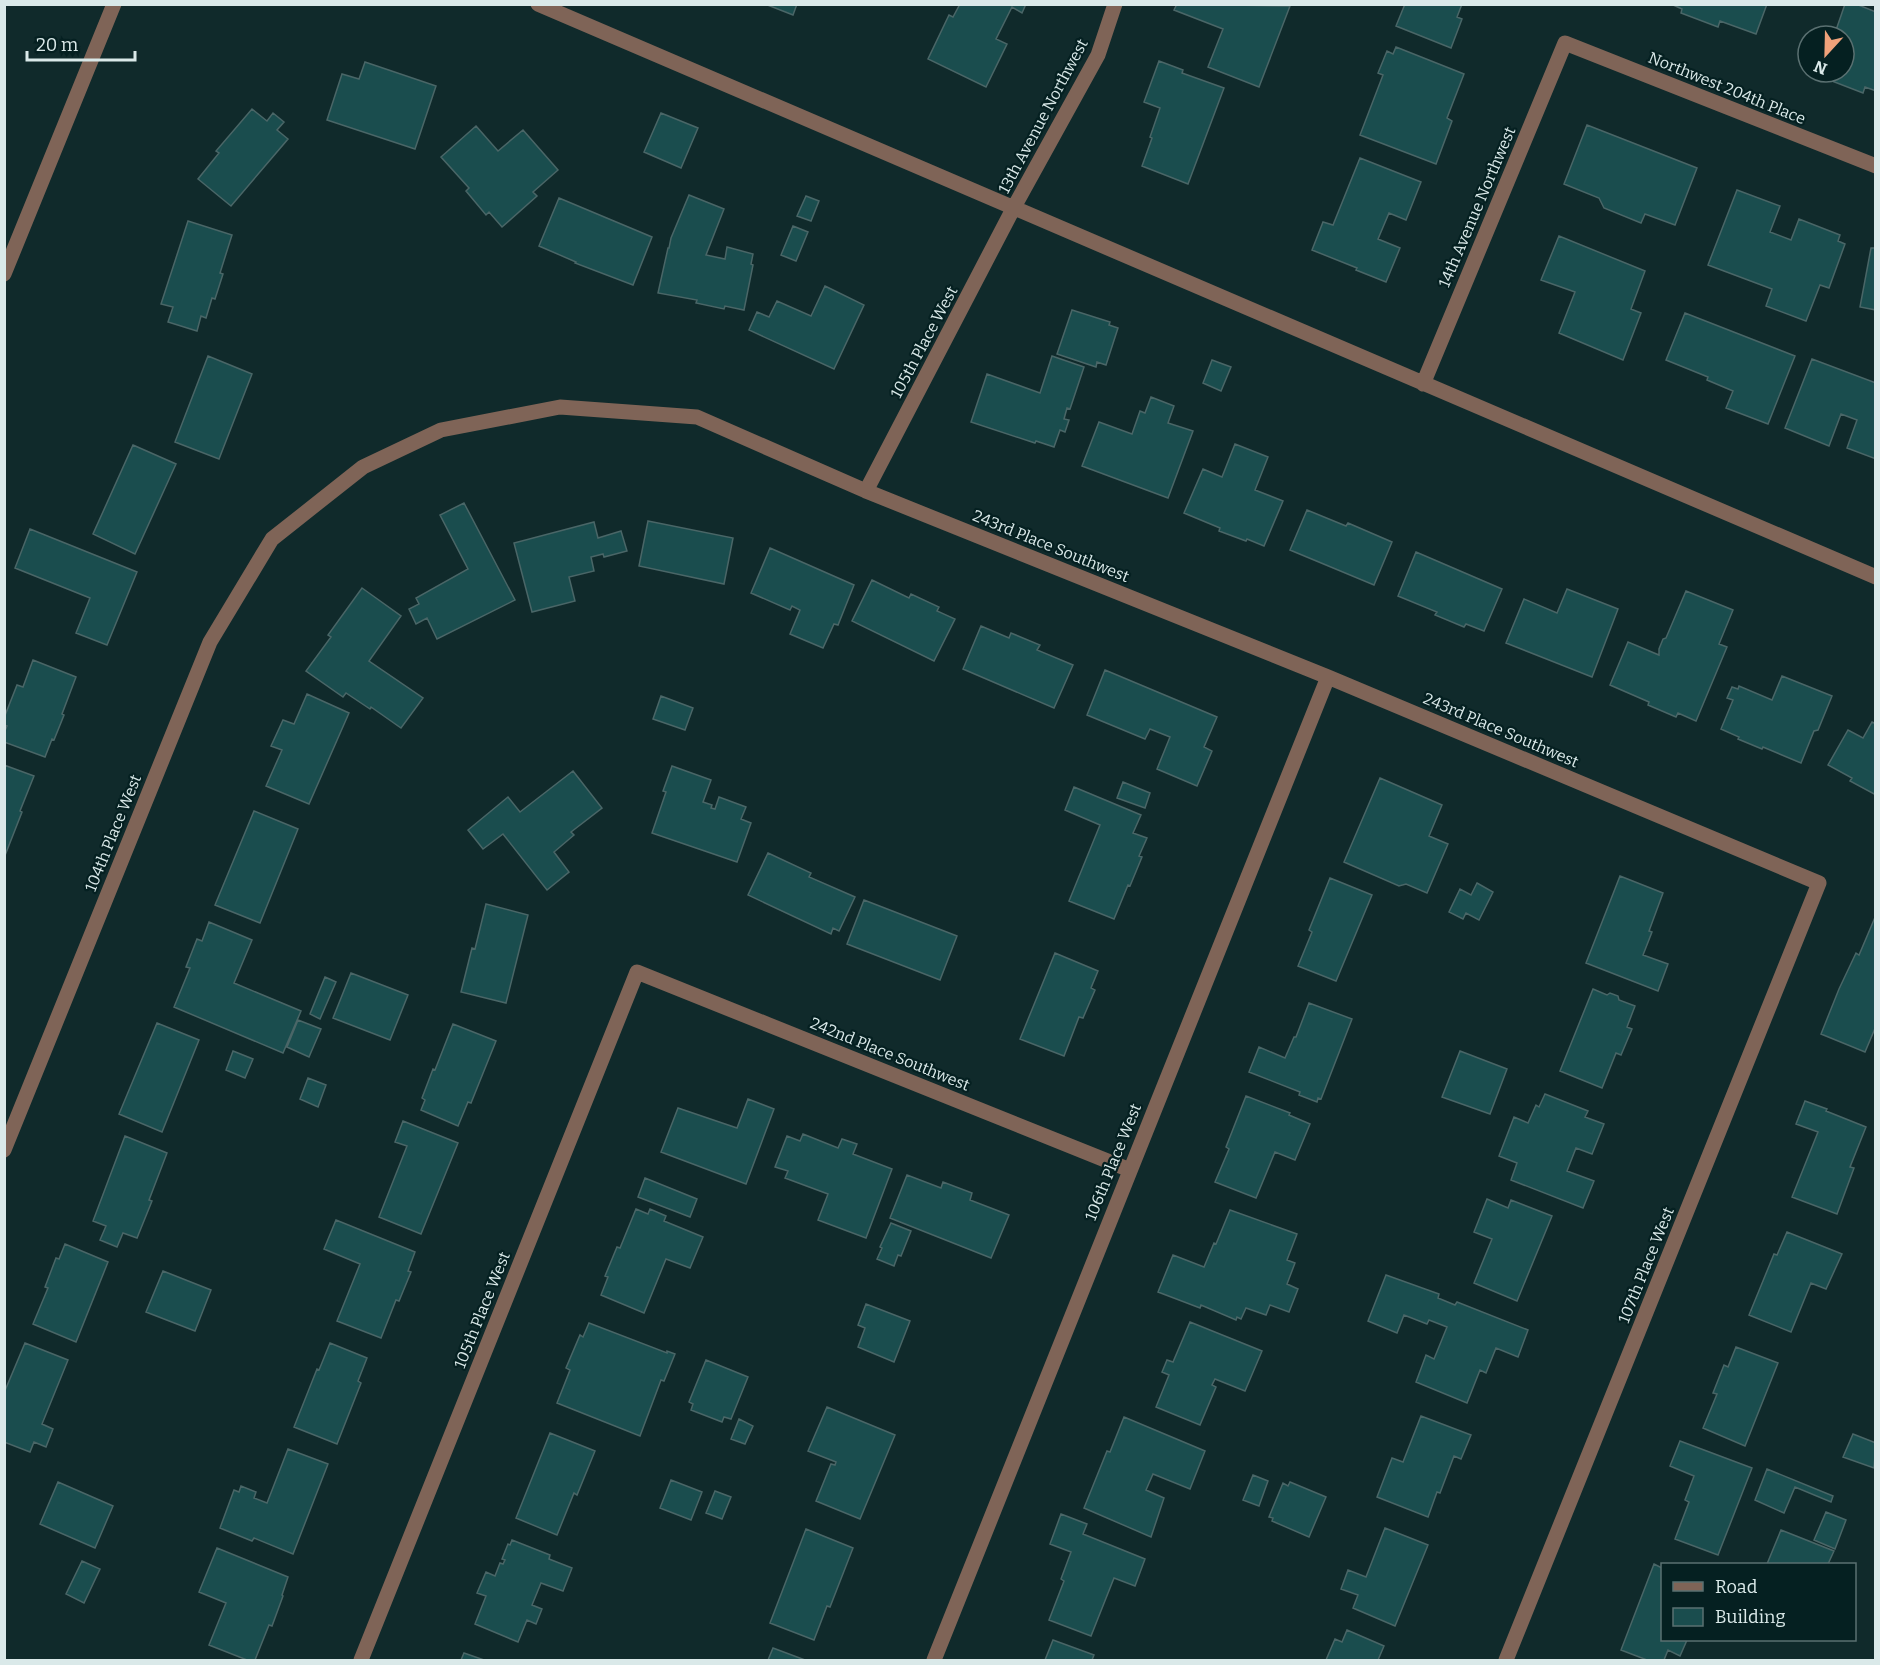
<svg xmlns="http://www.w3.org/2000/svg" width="1880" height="1665" viewBox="0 0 1880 1665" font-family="Bitter,serif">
	<rect width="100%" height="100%" fill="#102a2b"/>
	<path fill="#1a4d4e" stroke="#4a6667" stroke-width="1.5" d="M765,4h32l-4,11z
		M960,4h66l-4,9 -10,-6 -16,32 11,5 -21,43 -58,-28 21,-44 4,2z
		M1177,4l113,2 -31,81 -51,-20 15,-38 -49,-19z
		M1405,4h57l-5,13 5,2 -11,29 -55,-22z
		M1671,4h96l-11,30 -36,-13 -2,6 -37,-14 1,-4z
		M1845,4h11l20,8v79l-11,-4 -2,6 -44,-17 1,-4h24v-36h-10z
		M1396,47l68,27 -17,44 5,3 -16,43 -76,-29 23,-60 -5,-2 9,-22 6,3z
		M1159,61l24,9 -1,3 42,15 -36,96 -46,-18 10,-28 -2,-1 10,-29 -16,-6z
		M365,62l71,24 -21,63 -88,-29 15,-46 17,5z
		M252,109l15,12 6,-8 11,9 -7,8 11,9 -57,67 -33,-27 21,-26 -3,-2z
		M661,113l37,15 -17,40 -37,-16z
		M1587,125l110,43 -22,57 -30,-11 -4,9 -37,-15 -5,-10 -35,-14z
		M476,126l22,25 25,-21 35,40 -25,22 4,4 -35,31 -13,-15 -3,3 -20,-24 3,-3 -28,-31z
		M1360,158l61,24 -15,38 -17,-7 -11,26 22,9 -14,34 -30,-12 1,-2 -45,-18 11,-28 10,3z
		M1737,190l43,16 -10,26 21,8 8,-21 41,16 -2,6 7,3 -16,44 -9,-3 -14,36 -40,-15 6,-17 -64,-24z
		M689,195l35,14 -18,46 19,4 2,-12 26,7 -2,10 2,1 -9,45 -19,-4 -1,3 -28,-6 1,-3 -39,-7 10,-45h1l2,-10z
		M806,196l13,5 -8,20 -14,-5z
		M559,198l93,39 -19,48 -58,-22 1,-1 -37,-16z
		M188,221l44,14 -12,38 3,1 -8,25 -3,-1 -6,20 -5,-2 -4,15 -29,-9 5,-15 -12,-3z
		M793,226l15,6 -12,29 -15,-6z
		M1559,236l86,35 -14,38 10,4 -18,47 -64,-27 16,-41 -34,-12z
		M1871,248h5v62l-16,-3z
		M825,286l39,19 -30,64 -85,-39 8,-18 12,5 8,-16 34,15z
		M1072,310l38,12 -1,3 9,3 -12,37 -9,-3 -1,5 -39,-13z
		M1685,313l110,43 -27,68 -42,-16 7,-17 -26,-11 1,-3 -42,-17z
		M208,356l44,18 -33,85 -44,-17z
		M1052,356l32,11 -14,42 -3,-1 -3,11 5,1 -4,12 -5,-2 -6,17 -18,-6 -1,2 -64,-21 16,-48 53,19z
		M1812,359l64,24v76l-29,-11 10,-28 -16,-6 -12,32 -44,-18z
		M1212,360l19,7 -10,24 -18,-8z
		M1151,397l23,9 -6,17 25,8 -25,67 -86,-32 17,-44 33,12 8,-23 5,2z
		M1235,444l33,13 -13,33 28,11 -19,45 -17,-7 -1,2 -27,-10 1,-3 -36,-15 19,-44 19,8z
		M133,445l43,19 -41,90 -42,-20z
		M464,503l51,97 -78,39 -10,-21 -11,6 -7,-15 10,-5 -3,-6 52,-29 -28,-54z
		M1307,510l39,16 2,-3 44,19 -18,43 -84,-35z
		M648,521l85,17 -9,46 -85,-18z
		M594,522l4,16 23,-7 6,20 -23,6 -1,-3 -12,3 3,14 -25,6 6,24 -43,11 -18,-69z
		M30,529l107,43 -30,73 -31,-12 14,-35 -75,-30z
		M770,548l84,37 -16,40 -4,-1 -11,24 -33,-14 10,-24 -8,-4 -2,4 -39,-17z
		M1416,552l86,37 -18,42 -18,-7 -2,3 -29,-12 2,-3 -39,-16z
		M872,580l37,18 2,-4 28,13 -2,4 18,8 -21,42 -82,-40z
		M362,588l39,28 -32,45 54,37 -22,30 -30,-21 -1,2 -24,-16 -3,4 -37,-26 25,-34 -3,-2z
		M1567,589l51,20 -26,68 -86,-34 18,-44 33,14z
		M1686,591l47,19 -14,34 8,3 -31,74 -18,-8 -2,4 -28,-12 1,-3 -39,-17 18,-43 31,13v-6l4,-10 3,-1z
		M981,626l28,12 2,-5 29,12 -3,5 36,15 -19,43 -91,-39z
		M33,660l43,17 -14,37 2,1 -10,25 -2,-1 -7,18 -41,-15v-9l3,-7 -3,-1v-7l13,-33 6,2z
		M1105,670l112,47 -13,30 8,4 -15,35 -40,-17 13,-32 -20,-8 -5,10 -58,-24z
		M1782,676l50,20 -14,34 -4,1 -13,32 -38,-16 -1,2 -24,-10 1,-2 -18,-8 12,-29 -6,-2 5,-11 6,2 1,-3 33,14z
		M307,694l42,19 -40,91 -43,-18 16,-36 -11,-4 12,-26 11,4z
		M661,696l32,12 -8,22 -32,-11z
		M1872,722l4,2v71l-26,-14 2,-3 -24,-13 20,-35 15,8z
		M4,765l30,11 -14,35 2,1 -18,46z
		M672,766l39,14 -8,22 9,3 -1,3 4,1 4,-12 27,10 -5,12 10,4 -14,39 -85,-29 14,-41 -3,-1z
		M573,771l29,37 -31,24 3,3 -20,17 15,20 -22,18 -44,-56 -20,15 -15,-19 40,-33 12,15z
		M1380,778l62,27 -13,31 19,8 -21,49 -21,-9 -7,2 -55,-24z
		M1123,782l27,11 -5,15 -28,-10z
		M1074,787l67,28 -8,18 14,5 -8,18 3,1 -12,29 -2,-1 -14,34 -45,-18 31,-76 -35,-15z
		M254,811l44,18 -38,94 -45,-18z
		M768,853l43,20 -2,4 46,20 -16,34 -6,-3 -2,6 -83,-39z
		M1620,876l43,17 -14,38 3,1 -9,23 25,9 -10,27 -72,-28z
		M1330,878l42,17 -36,86 -38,-15 14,-34 -3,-2z
		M1477,883l16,9 -14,28 -13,-7 -3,6 -14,-7 11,-23 11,6z
		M864,900l93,36 -17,44 -93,-36z
		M486,904l42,11 -22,88 -45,-11 11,-44 3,1z
		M1876,915v111l-11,26 -44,-18 18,-45 17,-36 3,2z
		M209,922l43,18 -18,43 67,28 -18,42 -109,-46 16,-39 -4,-1 11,-28 5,2z
		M1055,953l43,18 -7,17 4,2 -12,28 -4,-1 -15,39 -44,-17z
		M351,973l57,22 -18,45 -57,-22z
		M325,977l11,5 -16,37 -10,-5z
		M1593,989l14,6 3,-2 8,3 1,4 16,6 -8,21 5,2 -11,26 -5,-2 -14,35 -42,-17z
		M1309,1003l43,16 -31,80 -3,-1 -1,4 -18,-7 1,-3 -51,-20 10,-25 26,11 9,-21h2z
		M298,1020l23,9 -12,28 -22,-10z
		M157,1023l42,17 -37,92 -43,-18z
		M453,1024l43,17 -25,62 -3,-1 -10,24 -37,-16 4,-10 -3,-2 11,-29 2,1z
		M233,1051l20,8 -8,19 -19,-8z
		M1460,1051l47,18 -17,45 -48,-17z
		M308,1078l18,7 -8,22 -18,-8z
		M1545,1094l43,17 -3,6 19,7 -12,30 -16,-6 -9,23 27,10 -11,27 -72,-28 6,-17 -18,-7 15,-39 14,6 8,-18 3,2z
		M1246,1096l44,17 -1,2 21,9 -15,36 -20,-8 -19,46 -41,-16 14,-33 -3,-2z
		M748,1099l26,10 -28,75 -85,-32 17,-44 59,20z
		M1805,1101l22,8 -1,2 40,16 -16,40 4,1 -17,46 -45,-17 26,-65 -22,-8z
		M403,1121l55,22 -37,91 -42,-17 28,-71 -12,-4z
		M803,1134l35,14 4,-9 15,5 -4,10 39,15 -26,69 -48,-18 10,-26 -43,-16 3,-7 -13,-4 12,-31 13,5z
		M125,1136l42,17 -18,47 3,1 -15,37 -14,-5 -6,14 -17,-7 6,-14 -13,-5z
		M907,1175l34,13 2,-6 29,11 -2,7 39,15 -18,43 -101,-40z
		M645,1178l52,21 -7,18 -52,-20z
		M1487,1199l21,9 3,-8 41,16 -35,85 -43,-18 18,-44 -18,-7z
		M636,1209l12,5 2,-5 16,7 -2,5 39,16 -13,31 -24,-9 -22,54 -43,-18 7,-18 -3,-1 12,-29 3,1z
		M1230,1210l67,24 -10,26 8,3 -8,21 11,5 -9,23 -19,-7 -4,10 -20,-7 -5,11 -4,-2 -1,3 -35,-15 -1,3 -42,-16 15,-37 31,12 10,-24 2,1z
		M336,1220l79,32 -7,19 3,1 -12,29 -3,-1 -15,38 -44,-17 23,-57 -36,-15z
		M891,1223l20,8 -10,25 -3,-1 -4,11 -17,-7 5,-11 -2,-1z
		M1787,1232l55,22 -16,35 -15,-6 -20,49 -42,-17 25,-61 3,1z
		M65,1244l43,18 -32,80 -43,-18 15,-36 -3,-1 11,-29 3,1z
		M163,1271l48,19 -16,41 -49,-19z
		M1386,1275l53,19 -1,4 17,7 2,-3 71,28 -10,27 -22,-9 -10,25 -6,-3 -13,33 -51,-21 10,-27 8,4 13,-32 -18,-7 -2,4 -23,-9 -7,18 -29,-12z
		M866,1304l44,17 -16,41 -36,-15 7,-19 -7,-3z
		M1190,1322l72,29 -17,40 -30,-12 -3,6 4,2 -16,38 -44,-18 13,-32 -7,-3 5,-12 6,2z
		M589,1323l78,30v-2l8,3 -11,27 -3,-1 -21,56 -83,-33 13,-33 -4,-2 14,-33 3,2z
		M25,1343l43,17 -26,64 11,5 -7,18 -12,-5 -4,10 -26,-10v-49z
		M330,1343l37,15 -9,23 3,2 -24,61 -43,-17 23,-58 2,1z
		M1736,1347l42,16 -33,83 -42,-18 14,-34 -4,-1 11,-28 4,2z
		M706,1360l42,17 -17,42 -7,-2 -2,5 -31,-12 2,-6 -4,-2z
		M827,1407l68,28 -35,84 -44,-18 15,-37 4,1 1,-3 -28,-11z
		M1421,1416l50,19 -10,24 -7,-3 -14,37 -3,-1 -9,25 -51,-20 15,-39 11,4z
		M1124,1417l81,34 -15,38 -37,-15 -7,16 18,8 -13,39 -67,-29 23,-57 3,1z
		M739,1419l14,7 -8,18 -14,-5z
		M550,1433l45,18 -18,44 -3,-2 -17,42 -41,-17z
		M1853,1434l23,9 -2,25 -31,-11z
		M1680,1441l72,27 -34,87 -43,-16 14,-37 -4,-2 9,-24 -24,-10z
		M288,1449l40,15 -35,90 -39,-16 -2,3 -32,-13 14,-38 5,2 2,-6 15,6 -2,6 13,5z
		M1767,1469l66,27 -2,6 -36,-15 -11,26 -29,-13z
		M1253,1475l15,6 -9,25 -16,-6z
		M671,1480l31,12 -11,28 -31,-12z
		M58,1482l55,24 -18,42 -55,-24z
		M1290,1482l36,15 -17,40 -37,-16 1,-3 -4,-1 14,-34 5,3z
		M715,1491l16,6 -9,22 -16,-6z
		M1826,1512l20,8 -11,29 -21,-9z
		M1061,1514l26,10 -4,10 62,25 -10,27 -21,-8 -23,58 -42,-16 15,-39 -3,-2 10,-27 -21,-8z
		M1385,1528l43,17 -33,81 -42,-18 5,-13 -17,-6 7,-19 18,7z
		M806,1529l47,19 -23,59 -3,-1 -13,34 -44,-17z
		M1781,1530l53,21 -6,13h-61z
		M512,1540l38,15 -1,4 23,9 -9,23 -22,-8 -9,22 10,4 -6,15 -9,-4 -9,22 -43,-18 11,-28 -9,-3 9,-21 9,4 5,-13 3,1 2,-4 -3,-1 6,-15 2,1z
		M217,1548l71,29 -6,18 1,1 -11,30 -3,-1 -14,35h-8l-38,-15 17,-42 -27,-11z
		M82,1561l18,8 -16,34 -18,-9z
		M1654,1564l8,4v72h25l-7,16 -12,-6 -4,10h-17l-26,-10z
		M1347,1630l37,16 -6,14h-52l9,-21 7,3z
		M1053,1640l41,15 -2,5h-47z
		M773,1648l32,12h-37z
		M464,1653l20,7h-23z"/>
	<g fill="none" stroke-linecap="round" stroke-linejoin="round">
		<path stroke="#7f6457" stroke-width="15" d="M538,4l1338,573
			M4,274l110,-270
			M1423,384l142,-341 311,123
			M866,491l147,-282 85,-154 17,-51
			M4,1150l206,-508 62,-103 91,-72 78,-37 119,-23 137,10 169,74 462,186 491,206 -313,777
			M361,1660l276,-688 493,198
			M934,1660l394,-983"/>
	</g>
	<g text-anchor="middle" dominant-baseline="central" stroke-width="4.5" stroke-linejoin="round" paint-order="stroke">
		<g font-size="16" fill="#dae9e9" stroke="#052021">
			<text transform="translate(1727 88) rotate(22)">Northwest 204th Place</text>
			<text transform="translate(1043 116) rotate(-62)">13th Avenue Northwest</text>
			<text transform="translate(1477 207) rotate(-67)">14th Avenue Northwest</text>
			<text transform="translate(924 342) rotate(-62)">105th Place West</text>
			<text transform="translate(1051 546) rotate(22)">243rd Place Southwest</text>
			<text transform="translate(1501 730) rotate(23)">243rd Place Southwest</text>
			<text transform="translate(113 833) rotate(-68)">104th Place West</text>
			<text transform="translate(890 1054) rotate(22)">242nd Place Southwest</text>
			<text transform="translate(1113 1162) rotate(-68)">106th Place West</text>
			<text transform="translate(1646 1265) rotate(-68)">107th Place West</text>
			<text transform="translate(482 1310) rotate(-68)">105th Place West</text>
		</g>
	</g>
	<rect width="1880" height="1665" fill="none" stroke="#dae9e9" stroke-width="12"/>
	<rect x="1661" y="1563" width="195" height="78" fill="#052021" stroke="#5a7071" stroke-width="1.5"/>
	<rect x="1673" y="1582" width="30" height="9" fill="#7f6457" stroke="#5a7071" stroke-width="1.5"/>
	<text x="1715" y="1593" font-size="18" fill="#dae9e9">Road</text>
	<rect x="1673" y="1608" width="30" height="18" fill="#1a4d4e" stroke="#5a7071" stroke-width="1.5"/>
	<text x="1715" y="1623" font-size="18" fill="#dae9e9">Building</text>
	<g transform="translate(1826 54) rotate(202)"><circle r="28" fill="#052021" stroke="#5a7071" stroke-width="1.5"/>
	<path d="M0-4.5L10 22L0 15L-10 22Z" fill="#f0a27a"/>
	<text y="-9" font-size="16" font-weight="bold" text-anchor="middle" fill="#dae9e9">N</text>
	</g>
	<path d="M27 51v9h108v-9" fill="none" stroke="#dae9e9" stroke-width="3"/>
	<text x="36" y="51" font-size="18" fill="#dae9e9" stroke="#052021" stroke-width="4.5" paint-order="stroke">20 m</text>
</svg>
